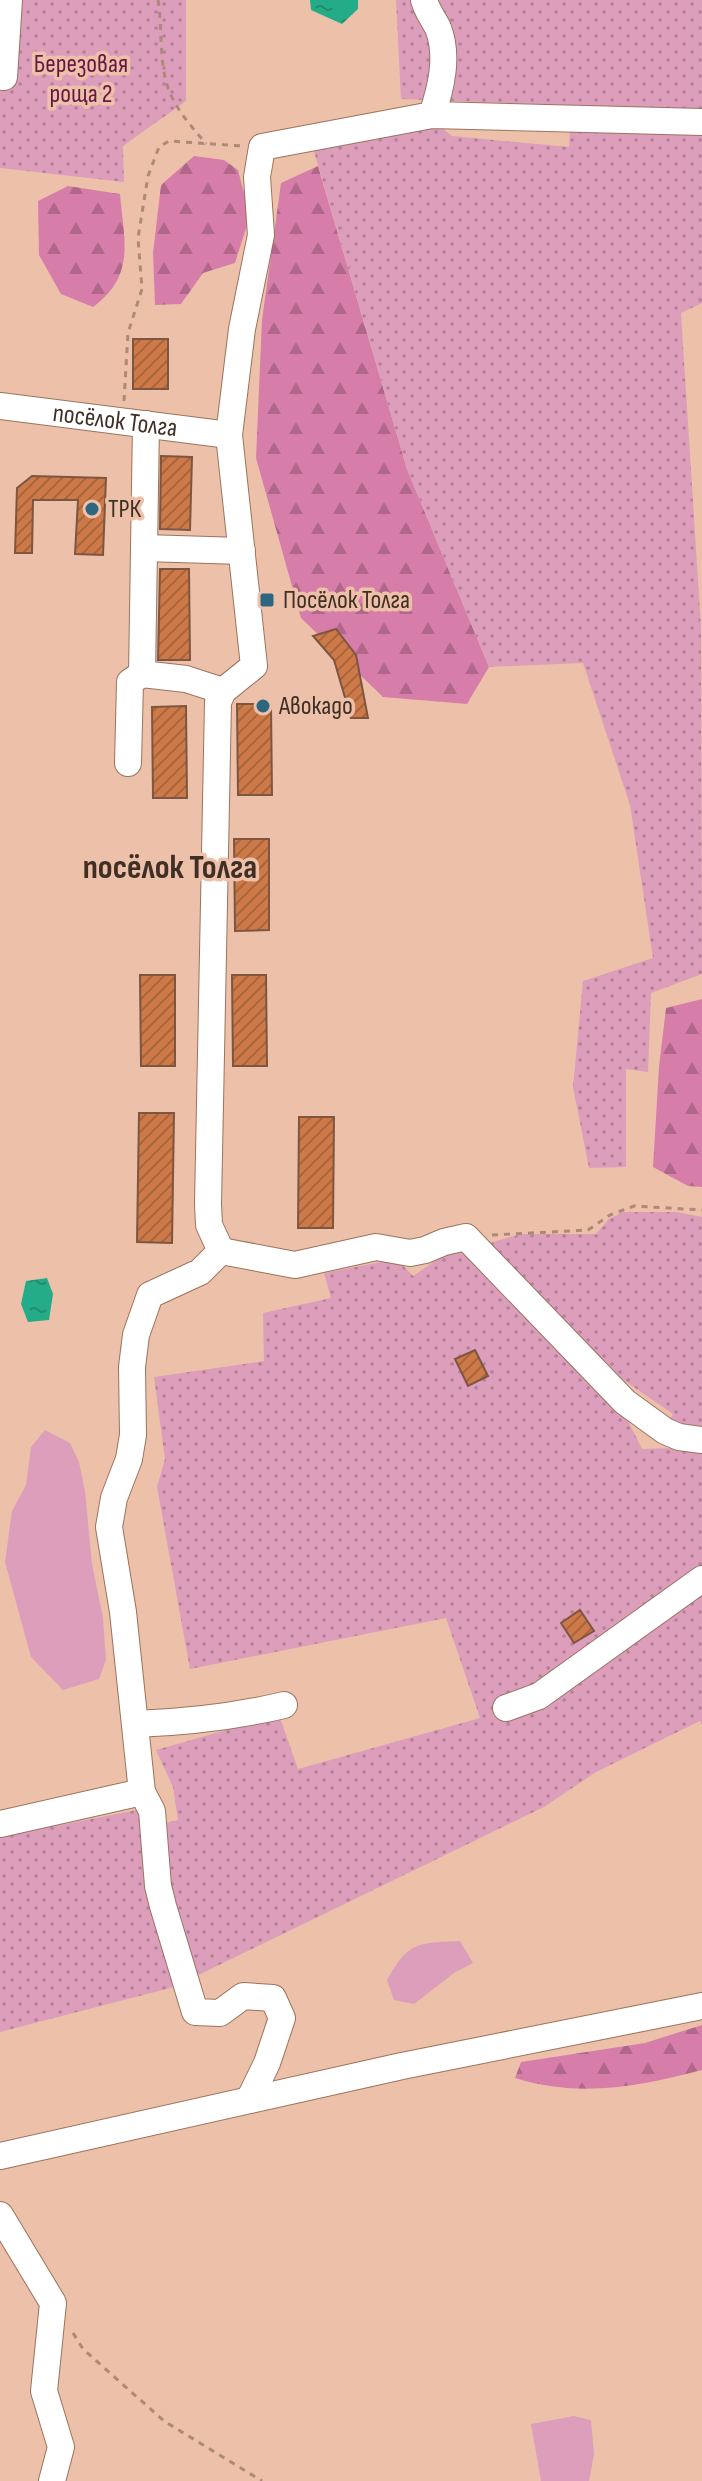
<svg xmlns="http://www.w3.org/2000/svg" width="702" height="2481" viewBox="0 0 702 2481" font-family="'Sofia Sans Condensed',sans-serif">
	<defs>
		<pattern id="forest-firs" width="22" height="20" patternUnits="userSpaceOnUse" patternTransform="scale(2)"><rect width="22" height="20" fill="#d77daa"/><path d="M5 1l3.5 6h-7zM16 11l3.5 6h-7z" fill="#b0678a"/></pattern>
		<pattern id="garden-dots" width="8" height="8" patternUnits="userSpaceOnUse" patternTransform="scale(2)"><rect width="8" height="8" fill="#dc9ebb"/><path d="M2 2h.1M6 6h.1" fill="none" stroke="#b48198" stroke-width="1.8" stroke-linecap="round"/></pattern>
		<pattern id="water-ripples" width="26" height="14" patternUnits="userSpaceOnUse" patternTransform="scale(2)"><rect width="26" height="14" fill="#24ab87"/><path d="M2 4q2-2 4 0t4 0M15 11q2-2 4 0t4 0" fill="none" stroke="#218c6e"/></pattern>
		<pattern id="building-hatch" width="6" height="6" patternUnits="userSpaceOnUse" patternTransform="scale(2)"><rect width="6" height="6" fill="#ce7948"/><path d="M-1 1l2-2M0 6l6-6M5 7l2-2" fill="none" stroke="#a9643c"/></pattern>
	</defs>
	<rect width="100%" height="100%" fill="#edc1a9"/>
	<path fill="#dc9ebb" d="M45,1430l25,13 9,19 6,29 7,73 11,54 3,42 -7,19 -36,11 -32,-33 -26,-95 7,-51 14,-26 5,-38z
		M460,1941l13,22 -19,10 -40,31 -20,-4 -7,-20c22,-39 31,-37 73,-39z
		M574,2416l17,4 3,34 -5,27h-48l-10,-57z"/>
	<path fill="url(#forest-firs)" d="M194,156l30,4 14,10 12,46 -15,47 -32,10 -22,31 -26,1 -2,-52 8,-68z
		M318,166l89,303 82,198 -22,37 -84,-7 -82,-79 -45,-160 6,-138 19,-137z
		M68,186l52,8c4,47 16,81 -27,113l-32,-13 -22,-39 -1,-54z
		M702,999v188l-14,-1 -35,-19 6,-100 7,-59z
		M702,2025v45c-64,17 -122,28 -187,8l6,-16 124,-19z"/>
	<path fill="url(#garden-dots)" d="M0,0h186v101l-63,45 1,36 -124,-14z
		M396,0h306v110l-301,-11z
		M433,121l19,15 117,11 1,-20h132v176l-21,10 20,315 1,346 -51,19 -3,79 -22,-3v98l-37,1 -16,-81 10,-106 70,-23 -23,-153 -47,-142 -94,4 -82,-198 -94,-321z
		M623,1212h53l26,5v214l-33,-10 4,-7 -48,-33 -51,-42 -92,-94 39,-11h75l13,-15z
		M454,1248l11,1 159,164 18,36 60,-2v277l-2,-3 -104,51 -52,35 -370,180 -174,45v-195l142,-28 6,18 30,-7 -5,-33 -17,-37 123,-35 19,54 182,-51 -34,-100 -256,51 -33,-182 8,-28 -11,-82 110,-16 -1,-48 68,-15 -7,-25 73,-14 16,17z"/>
	<path fill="url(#water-ripples)" d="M310,0h48v9l-16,15 -31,-14z
		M47,1278l6,16 -4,26 -21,2 -7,-18 5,-23z"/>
	<path fill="url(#building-hatch)" stroke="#7c5641" stroke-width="2" d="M133,339h35v50h-35z
		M161,456l31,1 -2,73 -30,-1z
		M32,476l74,2 -3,77 -28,-1 3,-54h-45l-1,53h-17l2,-65z
		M160,569h29l1,91h-32z
		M336,629l20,26 12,63h-17l-17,-58 -21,-24z
		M237,704h34l1,91h-34z
		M186,706l1,92h-34l-1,-91z
		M234,839h35v91l-34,1z
		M140,975h35v91h-34z
		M232,975h34l1,91h-34z
		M139,1113h35l-2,130 -35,-1z
		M299,1117h35l-1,111h-35z
		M475,1350l13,26 -20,10 -13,-27z
		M580,1610l14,21 -20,12 -13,-20z"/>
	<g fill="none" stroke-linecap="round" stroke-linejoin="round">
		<defs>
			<g id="minor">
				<path d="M424,0c3,11 9,18 14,28 11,28 3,60 -6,87"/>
				<path d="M4,77l5,-77"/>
				<path id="s1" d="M0,406l229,29"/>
				<path d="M144,548l98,3"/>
				<path d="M142,674l4,-250"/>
				<path d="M128,763l2,-81 12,-8 44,5 37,12"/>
				<path d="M221,1251l-12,-26 -1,-21 10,-502 5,-11 31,-25 -25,-231 13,-106 19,-94 -4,-58 5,-30 170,-32 270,7"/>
				<path d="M221,1251l-21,21 -50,23 -14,40 -4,32 1,68 -4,24 -15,39 -5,29 14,85 19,180 10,19 6,75 5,20 32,106 25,1 23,-17 30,2 9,20 -15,45 -18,37"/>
				<path d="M221,1251l74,14 81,-18 34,6 15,-3 19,-8 22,-5 159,165 40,29 14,6 23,3"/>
				<path d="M506,1708l33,-12 163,-117"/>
				<path d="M136,1724c51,-2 98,-7 148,-19"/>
				<path d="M0,1824l142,-32"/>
				<path d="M0,2156l402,-90 300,-60"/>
				<path d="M0,2215l53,88 -9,88 17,56 -9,34"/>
			</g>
		</defs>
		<use href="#minor" stroke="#9b735d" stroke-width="28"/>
		<path stroke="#ac8a77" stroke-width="3" stroke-dasharray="6 6" stroke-linecap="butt" d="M158,0c5,30 0,64 12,93 8,19 23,35 36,51
			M124,401l4,-68 14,-44 -4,-51 10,-62 11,-29 10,-6 73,5
			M492,1235l96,-5 22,-15 24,-9 68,4
			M73,2333l10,16 81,72 98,60"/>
		<use href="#minor" stroke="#fff" stroke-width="26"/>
	</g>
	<g fill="#2c667f" stroke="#edc1a9" stroke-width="3">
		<circle cx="92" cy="509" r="8"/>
		<rect x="259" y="592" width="16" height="16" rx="4"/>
		<circle cx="263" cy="706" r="8"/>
	</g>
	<g text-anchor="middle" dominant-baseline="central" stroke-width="7" stroke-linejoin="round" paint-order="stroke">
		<g font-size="26" fill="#671746" stroke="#edc1a9">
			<text x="81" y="64">Березовая<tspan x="81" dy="30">роща 2</tspan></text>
		</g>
		<g font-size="26" fill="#402f25" stroke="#edc1a9">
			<text stroke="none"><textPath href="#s1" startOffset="116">посёлок Толга</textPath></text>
		</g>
		<g font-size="26" fill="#402f25" stroke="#edc1a9" text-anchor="start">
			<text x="108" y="509">ТРК</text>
			<text x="283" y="600">Посёлок Толга</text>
			<text x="279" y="706">Авокадо</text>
		</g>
		<g font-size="34" font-weight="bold" fill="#402f25" stroke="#edc1a9">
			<text x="170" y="867">посёлок Толга</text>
		</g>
	</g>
</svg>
